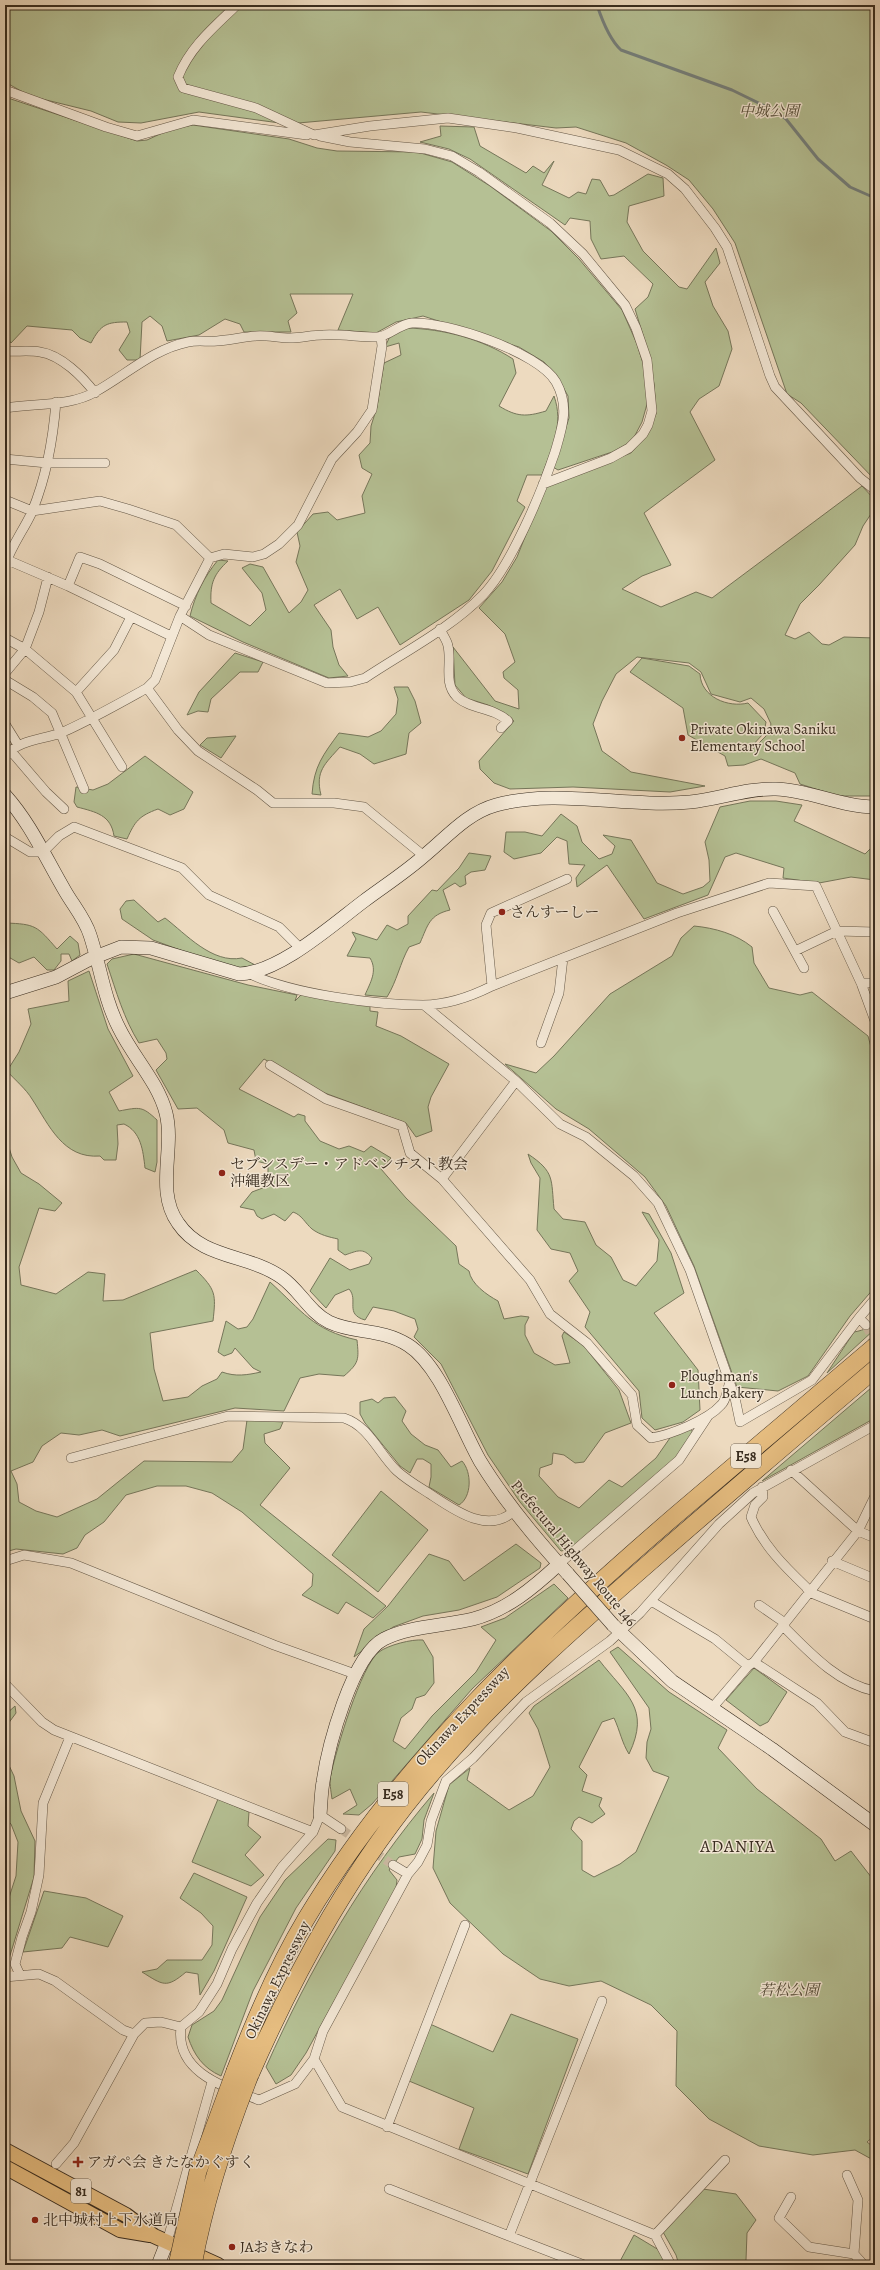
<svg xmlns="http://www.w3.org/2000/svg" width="880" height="2270" viewBox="0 0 880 2270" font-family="Alegreya,'Noto Serif JP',serif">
	<rect width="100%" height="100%" fill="#eddabf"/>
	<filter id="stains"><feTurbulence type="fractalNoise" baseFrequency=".005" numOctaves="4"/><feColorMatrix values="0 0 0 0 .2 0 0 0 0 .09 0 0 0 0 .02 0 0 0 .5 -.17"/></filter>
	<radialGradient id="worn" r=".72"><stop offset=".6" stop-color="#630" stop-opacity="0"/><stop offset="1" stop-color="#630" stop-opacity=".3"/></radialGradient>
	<path fill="#b5c094" stroke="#76765a" d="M5,5h870v475l-74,-77 -14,-9 -52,-151 -22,-34 -24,-29 -23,-15 -40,-22 -50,-16 -20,1 -135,-16 -134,12 -88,-12 -58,11 -23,-1 -27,-11 -61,-15 -25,-14z
		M5,97l132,44 10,-1 24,-11 22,-4 96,14 28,9 20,3 80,1 35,10 38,24 61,45 28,28 43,51 15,34 8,26 2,34 -5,18 -10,19 -20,11 -54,18 -5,-3 16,-49 -1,-22 -10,-18 -14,-16 -25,-15 -96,-31 -27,6 -20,11 -38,-3 15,-36h-63l7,19 -9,8 3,11h-47l-4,-8 -15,-5 -26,16 -32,6 -5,-15 -12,-10 -8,6 -2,38h-13l-8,-10 11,-18 -3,-10c-20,0 -26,2 -36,21l-11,-5 -8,-8 -45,-4 -16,17 -6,-8z
		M440,126l34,1 6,19 46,27 7,-7 11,7 10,-12 -12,24 27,13 9,-6 8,2 6,-15 8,1 9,16 5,-1 34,-21 15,4 1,18 -35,10 -2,16 16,29 36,36 8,2 29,-41 4,15 -15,19 8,24 15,25 4,18 -13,37 -20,13 -9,13 25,48 -71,53 27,52 -29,11 -20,13 39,18 35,-15 16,6 150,-112 13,14v8l-12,18 -8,19 -36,40 -19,19 -15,31 10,4 14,-7 13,12 7,1 15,-8 31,1v158h-37l-38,-12 -5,-11 -34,-14 -17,6 -16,1 -3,-10 -37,-21 -5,-27 -53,-36 12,-14 47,8 11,8c1,23 28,34 48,29l18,19 -2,11 -14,15h4l12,-12 5,-12 -7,-15 -13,-11 -11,4 -29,-8 -10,-22 -12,-9 -52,-6 -21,17 -14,27 -9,23 9,27 29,21 74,14 -35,6 -97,-5 -63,2 -16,-6 -14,-14 -1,-8 35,-40 -8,-7 -18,-9 -22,-7 -11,-13 -2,-38 42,54 24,8 -1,-19 -14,-12 -1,-6 12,-10 -10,-28 -26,-26 23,-26 15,-25 28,-70 86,-34 15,-18 10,-21 -2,-30 -8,-39 -11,-36 13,-12 5,-13 -29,-28 -23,3 -10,-20 -1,-18 -20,-3 -5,7 -95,-66 -21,-10 -29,-7 21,-6z
		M407,328c37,1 75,11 106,31l3,14 -17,33c18,11 27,11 47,5l8,-15c10,28 -2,52 -12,79h-15l-10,26 8,6 -33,64 -23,29 -69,45 -22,-38 -21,12 -17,-30 -26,16 17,25 2,17 6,18 9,11 -19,2 -86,-36 -53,-26c5,-21 14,-39 28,-56l10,1c-14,13 -18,22 -17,42l39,23 16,-16 -4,-17 -20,-25 8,-4 13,3 26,46 12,-11 7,-12 -12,-28 4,-16 -3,-14 16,-18 15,-2 9,8 28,-7 -3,-17 10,-22 -10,-6 -3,-13 11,-12 1,-17 6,-19 7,-44 17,-8 -2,-12 -14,4 6,-13z
		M235,653l28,9 -5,10h-18l-29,27 -3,13 -10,-1 -11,4 12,-23z
		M394,687h14l7,14 6,22 -12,10 -3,21 -32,10 -14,-10 -20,-7c-15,17 -25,24 -19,48l-9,-1c2,-28 11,-39 27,-61l29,4 13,-6 15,-17 2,-15z
		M236,736l-15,22 -21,-13 7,-7z
		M145,756l48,36 -9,17 -14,6 -12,-6c-19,7 -23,12 -31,30l-13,-3c-3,-21 -18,-24 -37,-29l-3,-5 2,-15 17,3 15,-6z
		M750,801h26l26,4 -8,16 71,33 10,-10v36l-24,-3 -32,6 -36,-5 1,-10 -48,-15 -11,4 -17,38 -64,24 -37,-54 -30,22 -1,-9 9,-13 -16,-1 -2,-23 -10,-4 -16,16 -27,6 -10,-7 2,-20h19l17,4 19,-22 16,12 5,16 17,17 13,-5 3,-8 -12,-11 28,5 26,43 26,11 20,-7 7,-6 -1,-21 -4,-18 15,-35z
		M469,853l22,3 -6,14 -14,2 -6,4 1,8 -6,3 -5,-4 -12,7 7,20c-21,5 -22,15 -30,33l-11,4c-9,16 -12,34 -22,50l-22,-2c5,-12 13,-24 5,-37l-23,-2 9,-17 -4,-7 25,8 10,-15 10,5 11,-6v-8l24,-26 5,1 22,-23z
		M134,900l24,22 7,-4c21,16 47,46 77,40l15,8 -17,4 -49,-16 -38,-14 -31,-21 -2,-10 6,-8z
		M5,923c31,1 32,3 52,26l13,-13 8,7 2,12 -8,6 -3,-7h-8v7l-7,9h-7l-13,-13 -15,6 -14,-8z
		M694,926c21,2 42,8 58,21l2,16 15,25 31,7 12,-3 56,44 7,26 -2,16 2,8v201l-25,29 -42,60 -30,15 -41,-4 -43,-121 -28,-60 -21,-29 -56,-48 -33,-20 -51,-45 31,9 18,-17 56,-62 62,-38 9,-18z
		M134,954l114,31 49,10 -2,6 6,-6 69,10v6l8,1 -2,14 25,10 48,28 -18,33 -3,10 4,24 -16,6 -10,-14 -84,-31 -58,-33 -25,30 55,28 4,-3 7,2v5l15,20 19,8 10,-3 15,6 7,-6 20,12 -10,11 25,29 50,48 3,18 10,7c2,13 18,24 29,30l6,18 17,-3 8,1 -4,8v10l9,18 21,12 15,-2 -8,-27 2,-4 19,13 36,45 12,33 -26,10 -21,29 -9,1 -11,-8 -11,-2 -1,11 -12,4 -1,8 19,21 21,11 30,-28 13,7 34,-29 16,-23 18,-8 3,6 -17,25 -105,91 -10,2 -41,-49 -32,-47 -47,-91 -27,-27 4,-8 -3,-10 -21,-8 -21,-4 -8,13c-21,-6 -6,-20 -16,-31l-14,6 -9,13 -16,-17 20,-33 20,12 19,-6 3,-6c-9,-11 -15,-7 -27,-3l-7,-5v-11c-9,-2 -18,-4 -26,-10 -7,-6 -10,-14 -19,-17l-8,9 -11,-7 -12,5 -5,-3 -3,-6 -14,-3 12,-15 16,-6v-22l-12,-3 -2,-11 -26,-7 -4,-13 -27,-22 -19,1 -22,-39 11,-11 -1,-6 -9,-14 -18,4c-15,-24 -23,-52 -32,-79l5,-5z
		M89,971l19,58 25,47 -24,16 10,19c21,-4 23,-5 38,9v42l-2,10 -10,-4c-2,-18 -4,-36 -21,-44l-7,1 1,19 -2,16h-12l-4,-4c-37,3 -51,-31 -68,-57 -6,-10 -17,-19 -25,-28l12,-19 12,-28 -3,-15 41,-8 -1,-20z
		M5,1135l7,22 9,16 18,11 23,19 -7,8 -16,-3 -20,59 2,18 35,9 32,-22 17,2 -2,27 20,-1 73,-30c20,20 20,24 17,51l-63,12 4,36 9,32 25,-4 14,-11 15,-7 5,-7c14,5 25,3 39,0l-8,-4 -18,-20 -3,5 -8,3 -6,-4 8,-31 12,8 9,-2 6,-8 17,-37c32,29 43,48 87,58 2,20 2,23 -13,36l-25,-2 -19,4 -16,33 -49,-3 -115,28 -18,-6 -23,5 -18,-2 -19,13 -9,16 -22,9 6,13 2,18 17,9 21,6 40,-18 47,-38 88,1 11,-13 4,-29 36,2 -3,7 -16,5 1,9 25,25 -30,37 126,101 -13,12 -27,-16 -8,12 -36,-19 10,-9 1,-12 -71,-62 -30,-19 -26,-7h-29l-31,9 -22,27 -19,13 -8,13 -14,6 -47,-5 -11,3z
		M528,1154c27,18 23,25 26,55l9,10 22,3 11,23 15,12 12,23 13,6 21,-25 2,-21 -17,-28 7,2 22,39 13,40 -30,20 44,57 2,40 -17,12 -28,8 -13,-12 -3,-27 -54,-64 5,-15 -21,-31 9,-10 -8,-18 -19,-4 -14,-19 3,-52 -9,-15z
		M875,1316v13l-48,44 27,-41c11,-2 18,-5 21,-16z
		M875,1385v33l-113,63 109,-93z
		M395,1397l11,14 -4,10 9,13 14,11 13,5 13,17 11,-6c10,11 10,36 -3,44l-30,-18 2,-10v-13l-8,-5h-6l-7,14 -10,-7 -35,-43 -5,-9v-12l12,-3 6,4 6,-5z
		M381,1491l47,39 -50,62 -46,-37z
		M516,1544l25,19 -1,5 -43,29 -38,13 -36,6 -30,11 -39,30 10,-28 24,-23 41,-52 20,7 15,20z
		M554,1584l14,14 -96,91 -100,115 -13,11 -16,-1 14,-9 -7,-16 -18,10c-1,-8 -3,-17 -1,-25 5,-23 30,-109 48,-122 9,-7 33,-13 44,-12l10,17 1,26 -9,12 -9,3 -4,11 -11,9 -8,23 12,8 27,-33 44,-44 20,-32 -15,-13 24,-9z
		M618,1647l51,45 58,38 -9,18 39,41 64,50 14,22 16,-10 24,31v253l-8,7 8,6v13l-20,-11 -42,5 -54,-9 -50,-27 -33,-33 1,-55 -26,-26 -50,-24 -32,5 -29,-7 -37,-25 -53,-51 -17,-35 3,-37 13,-46 21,-17 -3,12 42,30 24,-14 17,-29 -12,-38 -9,-16 5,-7 65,-46c27,35 52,48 30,94 -7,-11 -9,-23 -15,-36l-12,4 -23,45 8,8 -5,16 20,7 -3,8 6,8 -13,9 -13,-6 -5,4 -3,8 11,12v29l12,7 26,-13 16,-12 33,-75 -16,-6 -7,-13 1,-16 4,-13 -2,-21 -39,-56z
		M754,1668l33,24 -19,30 -8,4 -34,-26z
		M15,1706l1,7 -11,15v-13z
		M5,1757l9,19 7,35 14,30 -1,36 -26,85 -3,1v-53l11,-34 2,-34 -7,-18 -6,-5z
		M434,1793l-10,27 -2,19 -7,15 -16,3 -10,13 8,10 -1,8 -90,165 -15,22 -15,9 -10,-17c44,-99 98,-192 168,-274z
		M218,1799l31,13 -1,14 13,11 -16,18 19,20 -13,11 -59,-24z
		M328,1839l8,1 -1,11 -39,57 -43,83 -32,85c-18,-8 -27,-21 -33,-39l4,-12 22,-14 8,-11 38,-83 25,-37z
		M194,1873l53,24 -33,74 -14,24 -2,-21 -12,-2c-20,17 -23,13 -44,0l15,-3 10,-9h35l10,-15 1,-19 -12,-13 -21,-15z
		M44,1891l42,7 37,18 -15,31 -38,-10 -8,11 -39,4z
		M511,2014l67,25 -50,135 -69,-25 15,-41 -65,-27 21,-57 63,28z
		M703,2189l33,5 20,26 -9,13 -1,27 -7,5h-60l-3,-10 -13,-23z
		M634,2235l25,15 7,15h-48z"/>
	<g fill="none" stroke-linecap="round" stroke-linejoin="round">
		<path stroke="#75807d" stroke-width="3" d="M597,5c5,15 12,34 24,45l111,40 45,22 9,7 32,40 32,28 25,11"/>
		<path stroke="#c9b79f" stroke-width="9" stroke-dasharray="9 4.5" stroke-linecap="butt" d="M866,1325l9,19
			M341,1829l52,36"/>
		<defs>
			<path id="street" d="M237,5c-24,23 -47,42 -59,72l5,11 73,20 58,27 56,-9 78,-8 69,10 102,22 49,24 17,15 30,39 12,19 43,129 5,11 85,91 15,12
				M5,90l101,37 31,9 56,-16 114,15
				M320,136l30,6 75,7 27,7 27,16 71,51 33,31 42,51 11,23 11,32 5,51 -4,14 -5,9 -14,14 -18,10 -68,26
				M5,351c11,1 24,-1 35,1 21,3 43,25 55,41
				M5,408c29,-5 64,-1 90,-16 31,-17 58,-43 93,-50 10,-2 20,0 29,-1 13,-1 26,-4 39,-5 11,-1 22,2 34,2 11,0 22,-3 33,-3 18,-1 36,2 54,2 11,0 22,-13 35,-14 33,-2 127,29 144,59 14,25 6,46 -1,70 -13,39 -44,114 -72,143 -32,33 -79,57 -118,83l-15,4 -23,1 -118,-48 -29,-19
				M5,459l42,4h58
				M5,500l27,11 68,-10 28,8 48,16 34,33
				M5,559l63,27 103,50
				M5,566c5,-18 18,-35 26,-52 15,-35 22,-74 25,-112
				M68,586l12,-29 20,7 86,42
				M440,629c2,5 7,11 8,17 4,17 -5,37 9,51 15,13 36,10 51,24l-7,7
				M5,638l20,11 51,43 46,75
				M5,673l20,-24 14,-37 9,-35
				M5,680l28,17 19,16 32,76
				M147,688l31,42 20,21 59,39 16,13h61l30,4 60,49
				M76,692l38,-42 17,-33
				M5,724l13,21
				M10,750l36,42 18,17
				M5,756c15,-17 38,-16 58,-24 29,-13 57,-29 84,-44l8,-8 25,-64 30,-58 14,-4 29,3 11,-3 15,-10 19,-19 34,-66 25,-27 15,-22 10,-64 -1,-9
				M5,837l25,15h13l16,-16 15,-9 108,41 27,27 70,32 22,22
				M773,911l31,57
				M795,951l42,-20 38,1
				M250,974c43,20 124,31 173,31 23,0 49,-9 69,-19l185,-73 92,-30 47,3 45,97 14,38
				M861,983h14
				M492,986l-6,-61 5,-12 76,-34
				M424,1005l92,76 44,43 26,13 48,39 24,27 32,67 45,128 5,24 72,-42 47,-62 7,7
				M541,1043l18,-50 4,-35
				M270,1065l56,34 76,27 8,27 32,26 88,101 20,34 37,29 45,52 5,30 14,13c19,-3 57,-18 70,-33 5,-4 6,-14 8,-20
				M442,1179l74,-98
				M859,1318l16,-19
				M71,1458l157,-42 116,2c25,8 35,36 53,53 10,9 22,16 33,23 24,16 58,41 84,17
				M791,1470l67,61 17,7
				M762,1487l1,10 -8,8 -4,12c12,28 33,49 55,70l3,5 66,27
				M5,1561l19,-6 47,8 203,82 81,29
				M832,1561l43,18
				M559,1564l120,-104 29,-44
				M651,1601l64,38 33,27 6,-4 104,-131 17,-35
				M759,1605l26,18
				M783,1626c25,25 55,58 92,65
				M754,1662l63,41 28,29 30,11
				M5,1684l37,38 12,8 259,102
				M713,1707l35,-41
				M341,1829l-21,-14 -7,17 -31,35 -25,36 -25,46 -15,35 -18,28 -18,15c-6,46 44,60 78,73l36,-16 19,-25 9,-28 85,-157 10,-12 9,-17 4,-24 15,-40 27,-23 53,-56 84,-61 30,-28 79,-89 34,-31 122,-68
				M393,1865l15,9
				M20,1975l-5,-11 7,-27 9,-25 8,-37 4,-72 27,-66
				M5,1977l34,-3 16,7 68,49 11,4
				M314,2059l28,48 313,128 16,30
				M387,2127l78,-202
				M56,2164l18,-21 60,-109 11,-11 16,-1 20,5
				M847,2175l11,25 -4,54 10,11
				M389,2189l120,47 93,-235
				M791,2197l-12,21 30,29 45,7
				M655,2235l70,-75
				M509,2236l75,29
				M167,2242l45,-160"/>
			<path id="secondary" d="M5,795c26,29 40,62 60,96 8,14 20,28 25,44 10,30 14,64 29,93 14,29 39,54 47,85 9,36 -11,78 12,110 24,36 70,31 103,54 18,12 28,35 48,45 25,12 52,6 79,23 32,20 53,83 72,116 25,41 56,78 88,113
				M5,993l51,-16 34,-18 31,-12 30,1 88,26c40,-1 93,-49 125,-73 20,-15 42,-29 61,-46 22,-18 42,-42 71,-50 63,-17 129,3 194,-3 29,-3 57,-14 86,-13 34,1 65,18 99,18
				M613,1625l59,56 100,68 103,76
				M320,1815c1,-11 1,-22 3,-33 5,-35 29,-127 61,-143 25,-13 61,-13 89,-20 34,-9 60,-31 86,-55
				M158,2265l9,-23"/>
			<path id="primary" d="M5,2150l121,65 28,21 64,29
				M5,2167l115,63 30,5"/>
			<path id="highway" d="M235,2071c20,-52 42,-104 71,-152 95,-159 231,-284 370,-404 66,-56 133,-113 199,-169
				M250,2075c48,-109 105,-212 183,-303 67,-79 146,-148 224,-216 72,-63 145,-125 218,-187"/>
		</defs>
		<use href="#street" stroke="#655847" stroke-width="10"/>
		<use href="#secondary" stroke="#382c1f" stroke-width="14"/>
		<use href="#primary" stroke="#382c1f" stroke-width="16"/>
		<use href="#highway" stroke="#382c1f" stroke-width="18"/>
		<use href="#street" stroke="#f3e7d5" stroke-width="9"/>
		<use href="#secondary" stroke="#f3e7d5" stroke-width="13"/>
		<use href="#primary" stroke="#e6bd80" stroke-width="14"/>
		<use href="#highway" stroke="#e6bd80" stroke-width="17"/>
		<defs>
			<path id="secondary-bridge" d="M568,1574l45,51"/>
			<path id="highway-bridge" d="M177,2265l21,-94 37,-100
				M193,2265c12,-65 33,-129 57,-190"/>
		</defs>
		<use href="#secondary-bridge" stroke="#382c1f" stroke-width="14" stroke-linecap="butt"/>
		<use href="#highway-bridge" stroke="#382c1f" stroke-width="18" stroke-linecap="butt"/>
		<use href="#secondary-bridge" stroke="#f3e7d5" stroke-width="13"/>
		<use href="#highway-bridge" stroke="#e6bd80" stroke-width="17"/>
	</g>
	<g fill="#8f2418" stroke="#f3e7d5" stroke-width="1.5">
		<circle cx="682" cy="738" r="4"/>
		<circle cx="502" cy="912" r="4"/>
		<circle cx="222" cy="1173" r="4"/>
		<circle cx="672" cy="1385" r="4"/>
		<path d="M76 2156h4v4h4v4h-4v4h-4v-4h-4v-4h4z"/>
		<circle cx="35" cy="2220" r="4"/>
		<circle cx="232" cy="2247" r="4"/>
	</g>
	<g text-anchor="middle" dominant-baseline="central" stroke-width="3" stroke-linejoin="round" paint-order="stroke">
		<g fill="#f3e7d5" stroke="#706456" stroke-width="1">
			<rect x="731" y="1444" width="30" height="24" rx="3"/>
			<rect x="378" y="1782" width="30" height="24" rx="3"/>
			<rect x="71" y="2179" width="20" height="24" rx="3"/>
		</g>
		<g font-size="14" font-weight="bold" fill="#382c1f">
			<text x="746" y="1456">E58</text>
			<text x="393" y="1794">E58</text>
			<text x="81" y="2191">81</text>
		</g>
		<g font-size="15" font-style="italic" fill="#514a36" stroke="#f3e7d5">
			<text x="769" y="111">中城公園</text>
			<text x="789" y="1990">若松公園</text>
		</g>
		<g font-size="15" fill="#382c1f" stroke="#f3e7d5" text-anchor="start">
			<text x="690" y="729">Private Okinawa Saniku<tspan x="690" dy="17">Elementary School</tspan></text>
			<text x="510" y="912">さんすーしー</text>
			<text x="230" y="1164">セブンスデー・アドベンチスト教会<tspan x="230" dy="17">沖縄教区</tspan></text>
			<text x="680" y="1376">Ploughman's<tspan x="680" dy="17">Lunch Bakery</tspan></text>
			<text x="87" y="2162">アガペ会 きたなかぐすく</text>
			<text x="43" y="2220">北中城村上下水道局</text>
			<text x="240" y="2247">JAおきなわ</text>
		</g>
		<g font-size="15" fill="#382c1f" stroke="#f3e7d5">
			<text transform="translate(574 1553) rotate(50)">Prefectural Highway Route 146</text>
			<text transform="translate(462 1716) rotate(-47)">Okinawa Expressway</text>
			<text transform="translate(277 1980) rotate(-64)">Okinawa Expressway</text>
		</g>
		<g font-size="17" letter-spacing="1" fill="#382c1f" stroke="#f3e7d5">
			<text x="738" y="1846">ADANIYA</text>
		</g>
	</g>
	<rect width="880" height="2270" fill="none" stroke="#eddabf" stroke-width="20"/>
	<rect x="6" y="6" width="868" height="2258" fill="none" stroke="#382c1f" stroke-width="2"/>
	<rect x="10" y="10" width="860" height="2250" fill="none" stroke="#382c1f"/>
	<rect width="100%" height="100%" filter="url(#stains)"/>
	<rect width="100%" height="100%" fill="url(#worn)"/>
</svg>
